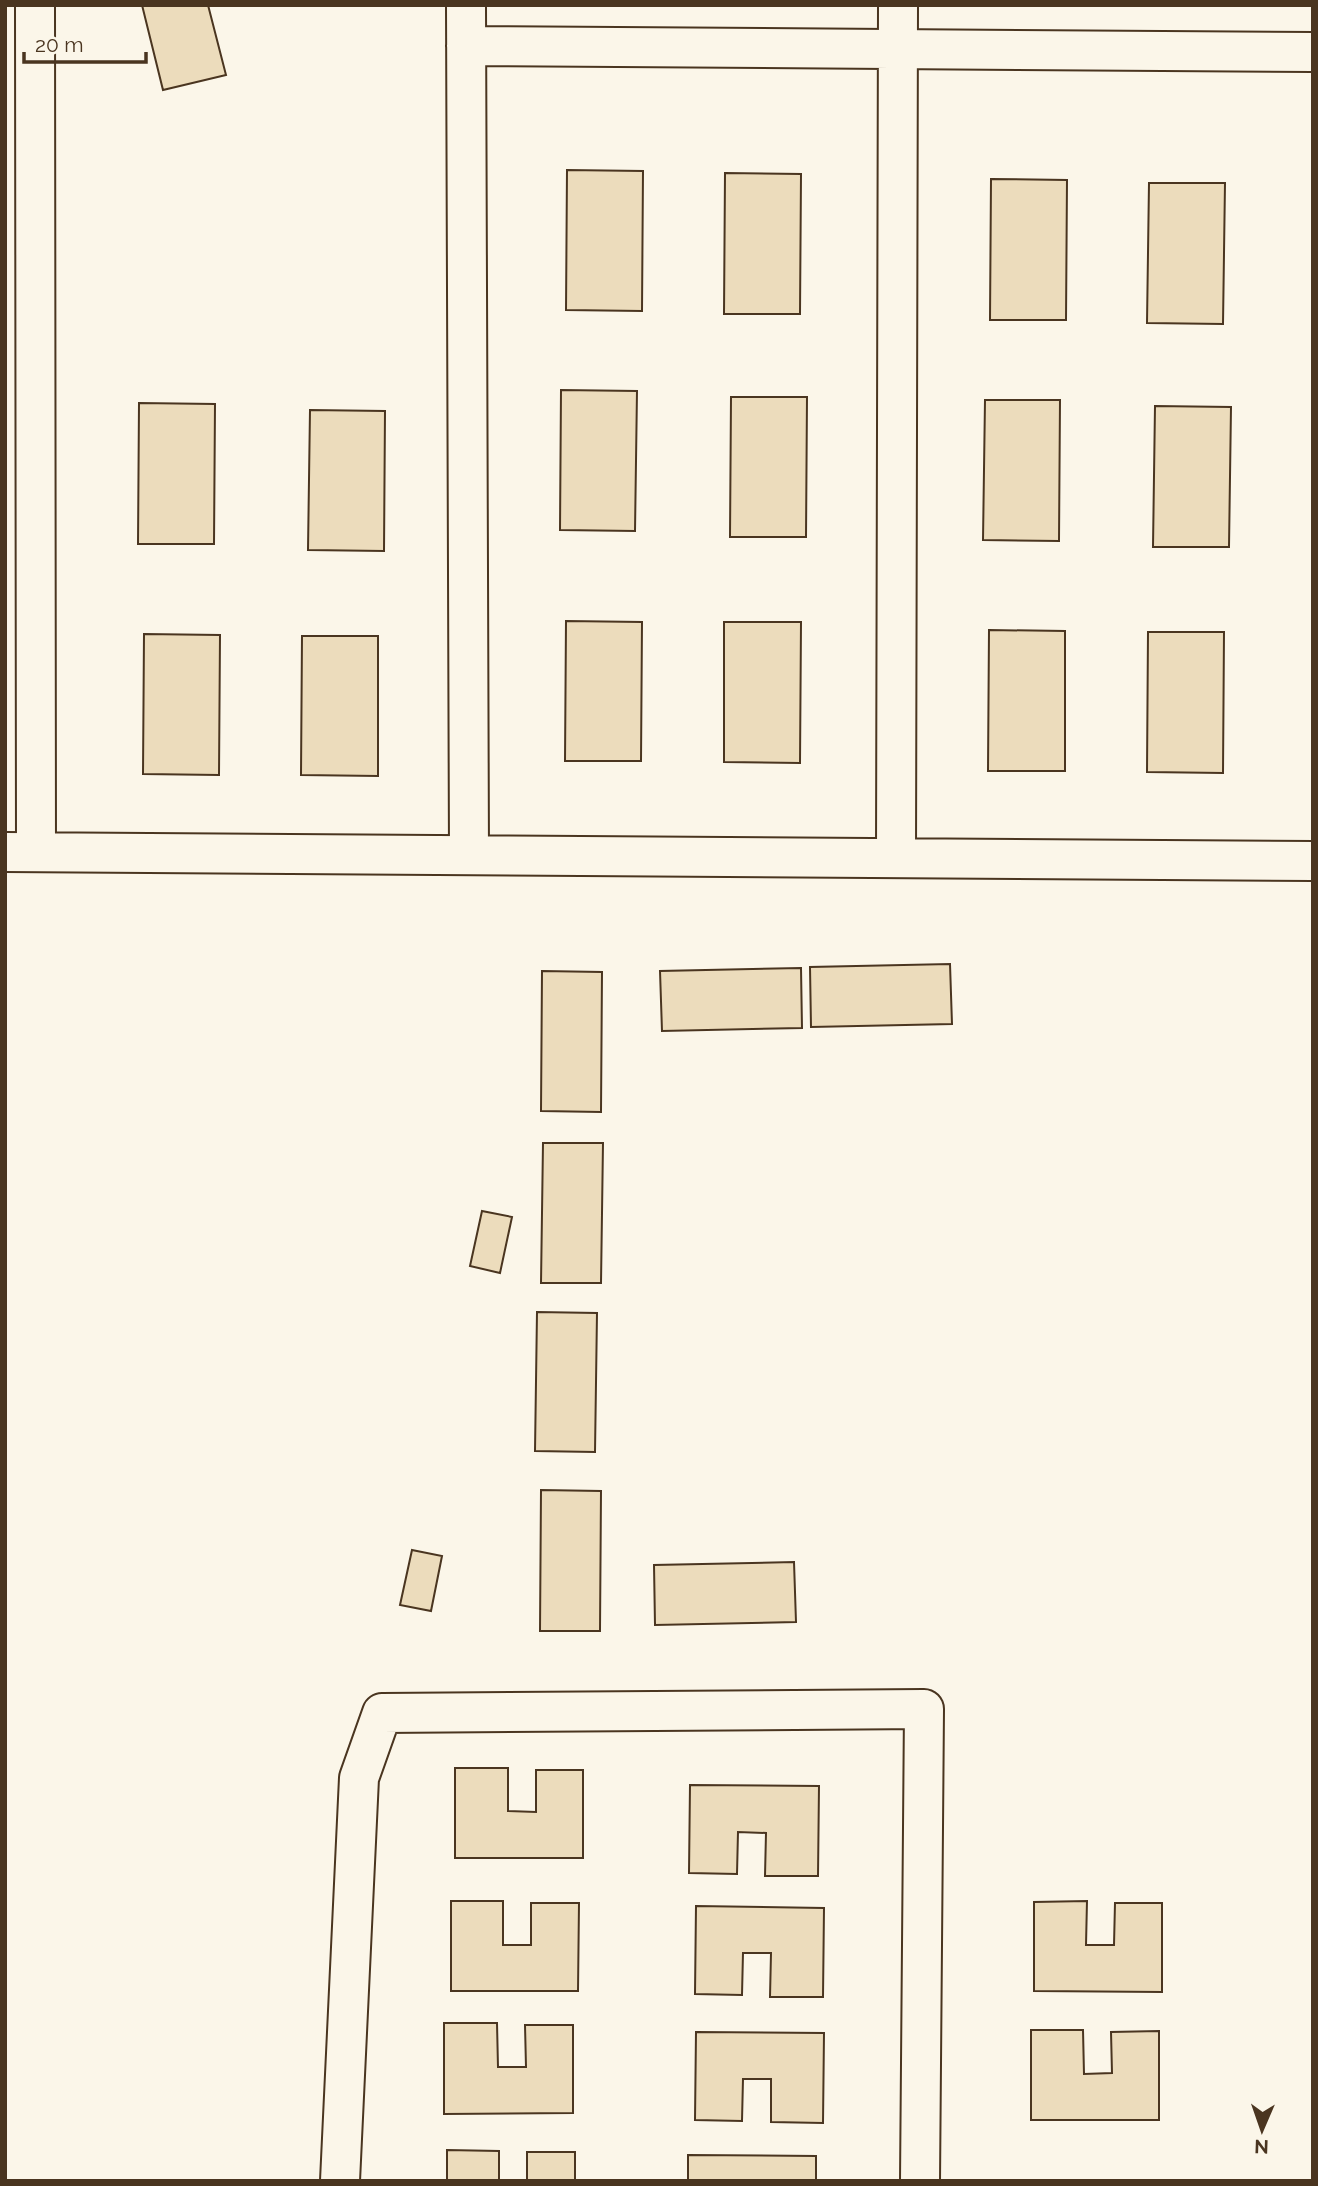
<svg xmlns="http://www.w3.org/2000/svg" width="1318" height="2186" viewBox="0 0 1318 2186" font-family="Raleway,sans-serif">
	<rect width="100%" height="100%" fill="#fbf6e9"/>
	<path fill="#ecdcbc" stroke="#4a3520" stroke-width="2" d="M142,5h66l18,70 -63,15z
		M567,170l76,1 -1,140 -76,-1z
		M725,173l76,1 -1,140h-76z
		M991,179l76,1 -1,140h-76z
		M1149,183h76l-2,141 -76,-1z
		M561,390l76,1 -2,140 -75,-1z
		M731,397h76l-1,140h-76z
		M985,400h75l-1,141 -76,-1z
		M139,403l76,1 -1,140h-76z
		M1155,406l76,1 -2,140h-76z
		M310,410l75,1 -1,140 -76,-1z
		M566,621l76,1 -1,139h-76z
		M724,622h77l-1,141 -76,-1z
		M989,630l76,1v140h-77z
		M1148,632h76l-1,141 -76,-1z
		M144,634l76,1 -1,140 -76,-1z
		M302,636h76v140l-77,-1z
		M950,964l2,60 -141,3 -1,-60z
		M801,968l1,60 -140,3 -2,-60z
		M542,971l60,1 -1,140 -60,-1z
		M543,1143h60l-2,140h-60z
		M482,1211l30,6 -12,56 -30,-7z
		M537,1312l60,1 -2,139 -60,-1z
		M541,1490l60,1 -1,140h-60z
		M412,1550l30,6 -11,55 -31,-6z
		M794,1562l2,60 -141,3 -1,-60z
		M455,1768h53v43l28,1v-42h47v88h-128z
		M690,1785l129,1 -1,90h-53l1,-43 -28,-1 -1,42 -48,-1z
		M451,1901h52v44h28v-42h48l-1,88h-127z
		M1087,1901l-1,44h28l1,-42h47v89l-128,-1v-89z
		M696,1906l128,2 -1,89h-53l1,-44h-28l-1,42 -47,-1z
		M444,2023h53l1,44h28l-1,-42h48v88l-129,1z
		M1031,2030h52l1,44 28,-1 -1,-41 48,-1v89h-128z
		M696,2032l128,1 -1,90 -52,-1v-43h-28l-1,42 -47,-1z
		M447,2150l52,1v30h-52z
		M527,2152h48v29h-48z
		M688,2155l128,1v25h-128z"/>
	<g fill="none" stroke-linecap="round" stroke-linejoin="round">
		<defs>
			<path id="minor" d="M35,5l1,847
				M466,5l3,850
				M466,46l847,6
				M5,852l1308,9
				M896,858l2,-853
				M340,2181l19,-403 23,-65 542,-4 -4,472"/>
		</defs>
		<use href="#minor" stroke="#4a3520" stroke-width="42"/>
		<use href="#minor" stroke="#fbf6e9" stroke-width="38"/>
	</g>
	<rect width="1318" height="2186" fill="none" stroke="#4a3520" stroke-width="14"/>
	<g transform="translate(1262 2130) rotate(182)" stroke="#fbf6e9" stroke-width="5" paint-order="stroke">
	<path d="M0-5L12 26L0 18L-12 26Z" fill="#4a3520"/>
	<text y="-10" font-size="19" font-weight="bold" text-anchor="middle" fill="#4a3520">N</text>
	</g>
	<path d="M24 52v10h122v-10" fill="none" stroke="#4a3520" stroke-width="3.5"/>
	<text x="35" y="52" font-size="21" fill="#4a3520" stroke="#fbf6e9" stroke-width="5" paint-order="stroke">20 m</text>
</svg>
